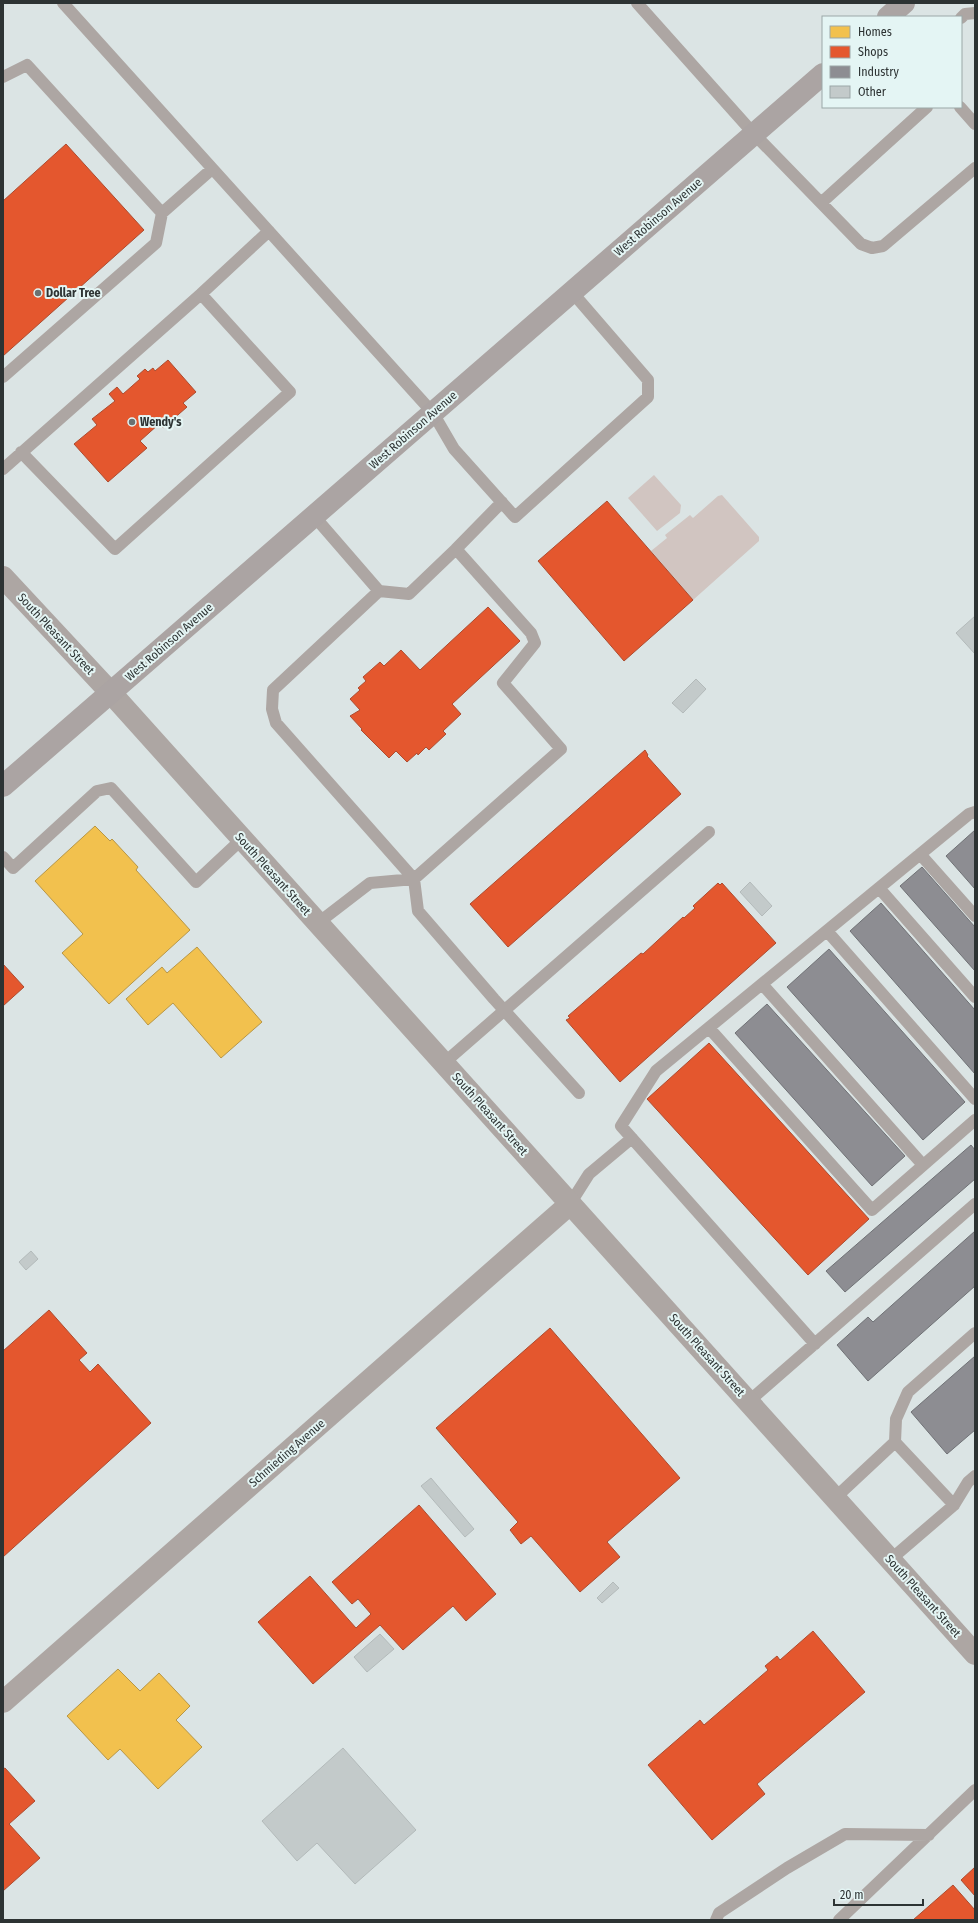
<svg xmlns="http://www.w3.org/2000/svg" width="978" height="1923" viewBox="0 0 978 1923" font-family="'Fira Sans Condensed',sans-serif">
	<rect width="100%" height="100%" fill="#dbe4e4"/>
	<path fill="#d1c5c1" d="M654,475l27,30 -1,8 -23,18 -29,-33z
		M722,495l37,42v4l-66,59 -42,-49 16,-13 -2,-3 25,-20 3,3 25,-22z"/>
	<path fill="#f2c14e" stroke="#b79646" d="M95,826l15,15 2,-2 26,28 -2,3 54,60 -81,74 -47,-51 21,-19 -48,-53z
		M197,947l65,75 -41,36 -48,-55 -25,22 -22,-26 36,-32 5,6z
		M118,1669l22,22 19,-18 31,33 -14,14 26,27 -44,42 -38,-40 -12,11 -41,-44z"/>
	<path fill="#e4572e" stroke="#ad4c30" d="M66,144l78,86 -141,126v-155z
		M168,360l28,32 -13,11 4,4 -24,21 -4,-4 -19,17 7,7 -39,34 -34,-38 23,-19 -5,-6 23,-18 -6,-7 8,-7 6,7 17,-15 -3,-3 8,-7 3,3 5,-4 2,3z
		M607,501l86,99 -69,61 -86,-100z
		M488,607l32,34 -68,63 9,10 -18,17 3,3 -17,16 -3,-3 -8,8 -1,-2 -10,9 -11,-11 -7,7 -28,-28 1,-1 -12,-13 10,-6 -10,-11 10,-9 -2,-2 8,-7 -3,-4 17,-15 4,4 17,-16 19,20z
		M645,750l3,5 -1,1 34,38 -173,153 -38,-43z
		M718,883l2,2 2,-2 54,60 -156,139 -54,-62 4,-2 -2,-2 73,-63 2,1 40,-37 1,1 11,-10 -2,-2z
		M3,964l21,23 -21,19z
		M709,1043l160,176 -61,56 -161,-176z
		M49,1310l38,43 -8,7 11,12 8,-8 53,59 -148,134v-206z
		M550,1328l130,150 -73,64 13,15 -40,35 -49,-56 -10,8 -11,-14 8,-8 -82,-94z
		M419,1505l77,89 -30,27 -13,-15 -50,44 -23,-25 -67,59 -55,-62 52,-46 46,52 15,-14 -13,-15 -6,5 -20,-22z
		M813,1631l52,61 -108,92 8,10 -53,46 -64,-75 52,-45 4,5 64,-55 -3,-4 12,-10 3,4z
		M5,1768l30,33 -26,23 31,34 -37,33v-122z
		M975,1867v29l-14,-16z
		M953,1885l22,25v10h-62z"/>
	<path fill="#8d8d92" stroke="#707276" d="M975,830v59l-29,-33z
		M922,867l53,60v44l-75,-85z
		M881,903l94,107v64l-125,-143z
		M829,949l136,153 -42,38 -136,-153z
		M767,1004l138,152 -33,30 -137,-153z
		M971,1145l4,5v29l-130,113 -19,-21z
		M975,1231v55l-107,95 -31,-36 31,-28 5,5z
		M975,1356v74l-28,24 -36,-42z"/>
	<path fill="#c3caca" stroke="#b3baba" d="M975,616v38l-19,-21z
		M696,679l10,10 -23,24 -11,-10z
		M750,882l22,24 -10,10 -22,-24z
		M31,1251l7,8 -12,11 -7,-8z
		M431,1478l43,51 -9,8 -44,-51z
		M613,1582l6,6 -17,15 -5,-5z
		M380,1634l14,15 -27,23 -13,-15z
		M343,1748l73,82 -61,54 -38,-41 -20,18 -35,-40z"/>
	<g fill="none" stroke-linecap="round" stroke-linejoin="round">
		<path stroke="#ada6a3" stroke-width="12" d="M63,3l370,410 21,36 61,68 133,-120v-17l-76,-88
			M637,3l117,131 107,110 11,4 11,-2 92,-78
			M961,18l4,-4 10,-1
			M3,77l24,-12 135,148
			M960,107l15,17
			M821,203l106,-96
			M3,377l153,-134 6,-30 50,-44
			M21,452l94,97 175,-157 -89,-98
			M3,469l198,-175 68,-63
			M314,516l65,75
			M456,549l-47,45 -30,-3 -106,99 -1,19 4,14 138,156 4,32 76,88 85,94
			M920,854l55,62
			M3,857l10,11 84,-77 14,-3 85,94 46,-43
			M879,888l96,109
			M318,923l52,-40 44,-4 147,-130 -58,-66 32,-40 -4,-10 -75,-84 46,-47
			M827,931l148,168
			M762,984l161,181
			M709,1028l163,182 103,-90
			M444,1063l265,-231
			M570,1204l19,-30 43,-36
			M815,1344l-194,-218 35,-55 313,-257 6,-2
			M748,1402l227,-198
			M895,1442l59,63
			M835,1498l60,-56 1,-23 12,-27 67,-59
			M890,1560l64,-55 14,-23 7,-6
			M716,1920l3,-7 68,-45 58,-34 84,1
			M839,1920l136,-130"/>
		<path stroke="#ada6a3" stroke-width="22" d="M3,577l108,116 864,961
			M3,1702l567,-498"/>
		<path stroke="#aba4a3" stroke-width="22" d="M888,17l16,-14
			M3,786l820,-712"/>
	</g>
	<g fill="#6a7171" stroke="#e4f5f4" stroke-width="1.5">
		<circle cx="38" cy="293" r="4"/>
		<circle cx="132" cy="422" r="4"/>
	</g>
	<g text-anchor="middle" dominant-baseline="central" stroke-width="4" stroke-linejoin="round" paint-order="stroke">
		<g font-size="12" fill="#2d3333" stroke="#e4f5f4">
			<text transform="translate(658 217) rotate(-41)">West Robinson Avenue</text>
			<text transform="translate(413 430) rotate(-41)">West Robinson Avenue</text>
			<text transform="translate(56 634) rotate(47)">South Pleasant Street</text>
			<text transform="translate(169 642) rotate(-41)">West Robinson Avenue</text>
			<text transform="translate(273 874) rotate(48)">South Pleasant Street</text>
			<text transform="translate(490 1114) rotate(48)">South Pleasant Street</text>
			<text transform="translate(707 1355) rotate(48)">South Pleasant Street</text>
			<text transform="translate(287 1453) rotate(-41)">Schmieding Avenue</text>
			<text transform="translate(923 1596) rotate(48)">South Pleasant Street</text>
		</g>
		<g font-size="12" font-weight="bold" fill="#2d3333" stroke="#e4f5f4" text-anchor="start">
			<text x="46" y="293">Dollar Tree</text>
			<text x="140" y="422">Wendy's</text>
		</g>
	</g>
	<rect width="978" height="1923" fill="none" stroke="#2d3333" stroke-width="8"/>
	<rect x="822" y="16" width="140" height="92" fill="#e4f5f4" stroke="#9ba7a7"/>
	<rect x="830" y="26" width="20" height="12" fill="#f2c14e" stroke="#9ba7a7"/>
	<text x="858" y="36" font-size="12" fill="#2d3333">Homes</text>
	<rect x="830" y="46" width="20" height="12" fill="#e4572e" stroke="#9ba7a7"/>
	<text x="858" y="56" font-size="12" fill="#2d3333">Shops</text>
	<rect x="830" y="66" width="20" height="12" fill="#8d8d92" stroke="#9ba7a7"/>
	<text x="858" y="76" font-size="12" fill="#2d3333">Industry</text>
	<rect x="830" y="86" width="20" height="12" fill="#c3caca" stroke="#9ba7a7"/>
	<text x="858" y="96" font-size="12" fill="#2d3333">Other</text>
	<path d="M834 1899v6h89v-6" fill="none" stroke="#2d3333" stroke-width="2"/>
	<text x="840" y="1899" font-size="12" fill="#2d3333" stroke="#e4f5f4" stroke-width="3" paint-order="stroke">20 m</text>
</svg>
